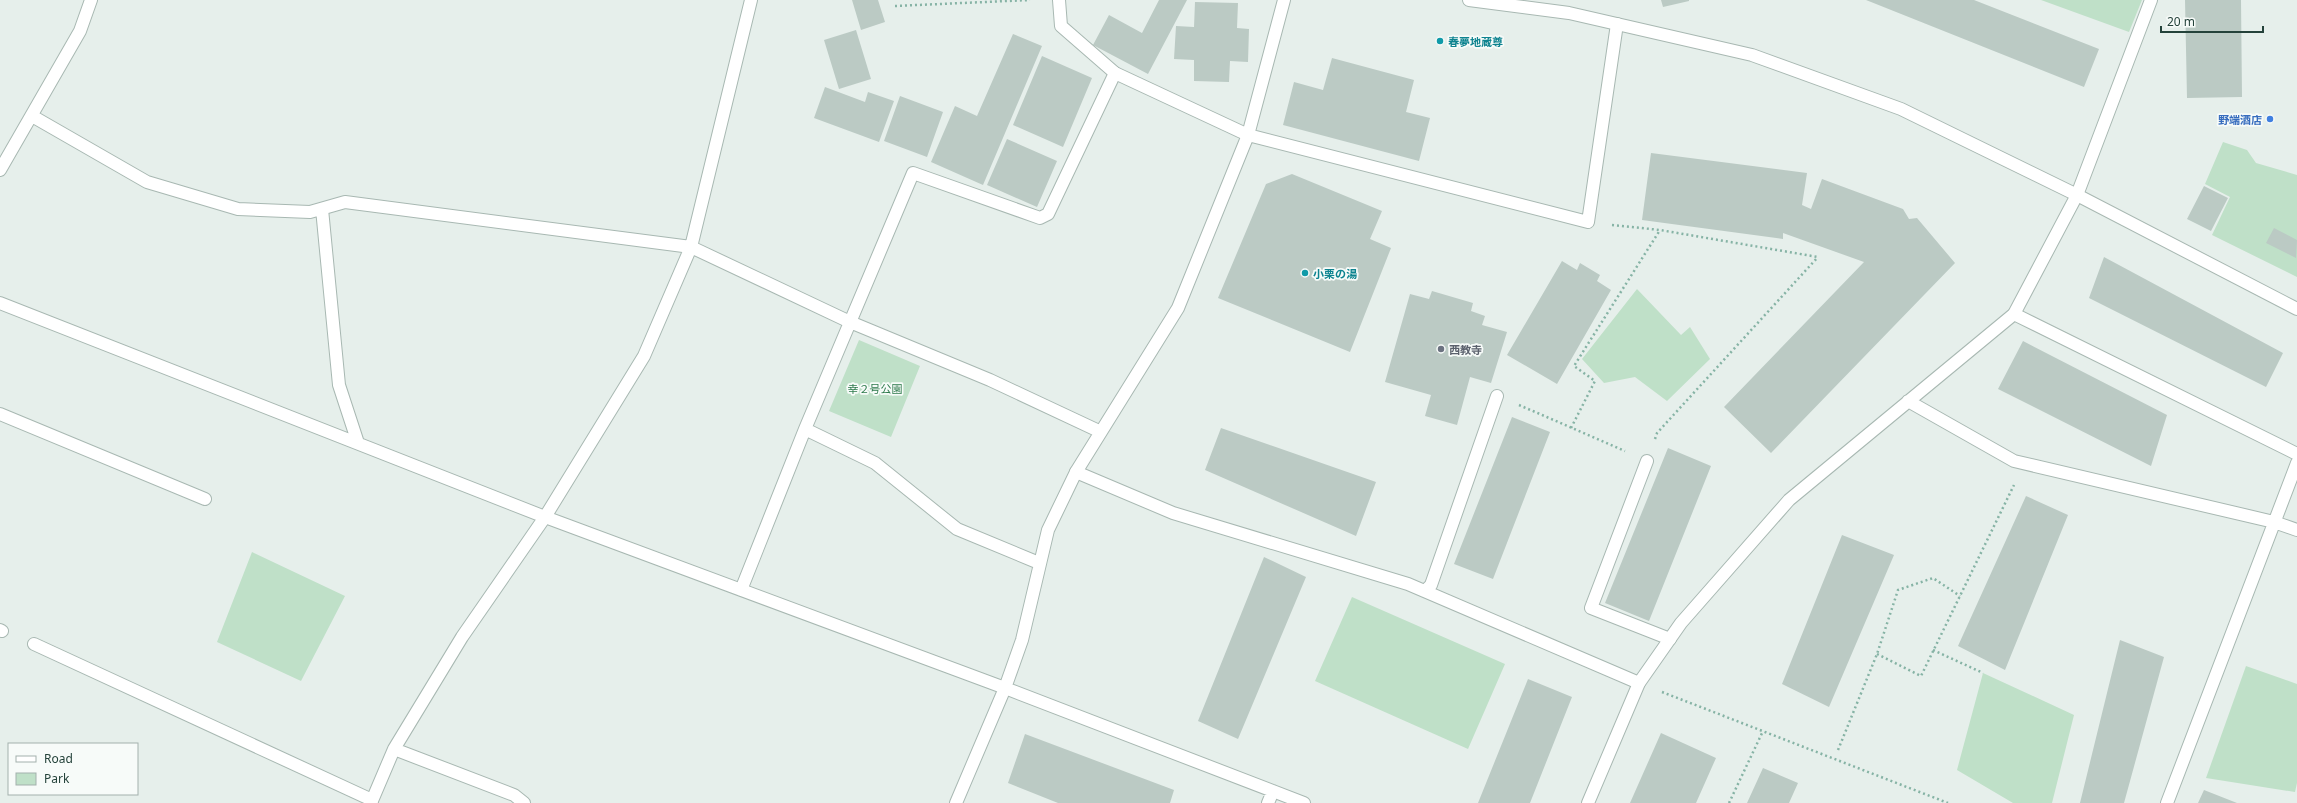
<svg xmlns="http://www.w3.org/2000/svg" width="2297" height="803" viewBox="0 0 2297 803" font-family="'Noto Sans','Noto Sans JP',sans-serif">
	<rect width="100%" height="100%" fill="#e6efeb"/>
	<path fill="#bfe0c8" d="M2041,0h101l-13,32z
		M2223,142l24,8 9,13 41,12v102l-85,-42 18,-38 -25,-13z
		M1637,289l44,46 9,-8 20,32 -43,42 -32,-24 -31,6 -22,-24z
		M859,340l61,26 -29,71 -62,-26z
		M252,552l93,44 -44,85 -84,-39z
		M1352,597l153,67 -37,85 -153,-68z
		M2246,666l51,18v99l-2,9 -89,-14z
		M1983,673l91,42 -22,88h-39l-56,-33z"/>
	<path fill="#bbcac4" d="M852,0h26l7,22 -24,8z
		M1159,0h28l-39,74 -55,-29 16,-30 33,18z
		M1661,0h28v1l-26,6z
		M1866,0h108l125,49 -15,38z
		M2185,0h56l1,97 -55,1z
		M1195,2l43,1 -1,25 12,1 -1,33 -18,-1 -1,21 -35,-1v-21l-20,-1 2,-33 18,1z
		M856,30l15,49 -32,10 -15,-49z
		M1013,34l29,12 -59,139 -52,-23 24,-56 22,10z
		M1042,56l50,22 -29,69 -50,-22z
		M1332,58l82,22 -8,32 24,6 -11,43 -136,-36 11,-43 29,8z
		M825,87l40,15 3,-10 26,9 -15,41 -65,-24z
		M900,96l43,16 -16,45 -43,-16z
		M1007,139l50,22 -20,46 -50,-22z
		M1651,153l156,20 -5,32 9,4 11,-30 81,30 6,10 8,-1 38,45 -184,190 -47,-46 140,-145 -81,-29v6l-141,-19z
		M1292,174l90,37 -12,28 21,9 -41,104 -132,-54 48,-114z
		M2204,186l24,12 -17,33 -24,-12z
		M2274,228l23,12 -1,18 -30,-15z
		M2104,257l179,96 -17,34 -177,-89z
		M1562,261l15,9 3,-7 20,12 -3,6 14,9 -54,94 -50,-29z
		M1432,291l41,12 -2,8 14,5 -3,9 25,7 -16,51 -21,-6 -13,48 -32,-9 6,-21 -46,-13 25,-88 19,5z
		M2023,341l144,74 -16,51 -153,-77z
		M1512,417l38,15 -57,147 -39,-15z
		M1221,428l155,54 -20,54 -151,-66z
		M1668,448l43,18 -62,155 -44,-18z
		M2026,496l42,19 -63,155 -47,-24z
		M1842,535l52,20 -65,152 -47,-23z
		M1264,557l42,20 -68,162 -40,-18z
		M2120,640l44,17 -40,146h-44z
		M1528,679l44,18 -42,106h-52z
		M1661,733l55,25 -20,45h-66z
		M1025,734l149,56 -4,13h-112l-50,-20z
		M1763,768l35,15 -9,20h-42z
		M2204,790l33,13h-39z"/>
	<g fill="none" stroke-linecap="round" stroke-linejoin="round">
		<defs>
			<path id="service" d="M1059,0l2,26 54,47 133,62
				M2014,314l283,140
				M1647,461l-56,147 79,31
				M1076,472l97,41 235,71 231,99
				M1425,591l6,-6 66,-189
				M34,644l338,156"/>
			<path id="minor" d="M32,116l115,66 91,27 72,3 35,-10 346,45 159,75 140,58 111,52
				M1248,135l340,87 29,-198
				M0,170l80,-139 11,-31
				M322,209l17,176 19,58
				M0,303l545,214 460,171 299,115
				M1908,401l106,60 260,61 23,8
				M0,414l205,85
				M805,429l70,34 82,66 82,34
				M741,590l64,-161 108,-256 127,45 8,-4 67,-141
				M0,630l2,1
				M394,749l120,46 10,8
				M371,803l23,-54 68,-112 83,-120 99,-161 47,-109 60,-247
				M956,803l49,-115 17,-48 26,-110 28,-58 102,-164 70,-173 36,-135
				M1268,803l5,-12
				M1588,803l51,-120 42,-60 108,-123 225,-186 63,-119 74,-195
				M2167,803l130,-340"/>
			<path id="tertiary" d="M1469,0l100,13 183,42 149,54 176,86 220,114"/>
		</defs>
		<use href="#service" stroke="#a8b8b2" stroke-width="14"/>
		<use href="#minor" stroke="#a8b8b2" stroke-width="14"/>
		<use href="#tertiary" stroke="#a8b8b2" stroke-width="14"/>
		<path stroke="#86b3a5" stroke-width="2.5" stroke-dasharray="2 3" stroke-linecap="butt" d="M895,6l135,-6
			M1612,225l48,5 158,27
			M1519,405l106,46
			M1571,428l24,-47 -21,-15 86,-136
			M1655,439l2,-6 161,-176
			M1933,650l50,23
			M1877,654l44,22 93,-191
			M1662,692l286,111
			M1838,750l39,-96 21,-64 35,-12 27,18
			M1729,803l34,-72"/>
		<use href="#service" stroke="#fff" stroke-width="12"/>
		<use href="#minor" stroke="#fff" stroke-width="12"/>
		<use href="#tertiary" stroke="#fff" stroke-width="12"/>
	</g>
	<g fill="#0f9aa8" stroke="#f7fbf9" stroke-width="1.5">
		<circle cx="1440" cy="41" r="4"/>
		<circle cx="1305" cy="273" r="4"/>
	</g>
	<circle fill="#3f7fe0" stroke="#f7fbf9" stroke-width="1.5" cx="2270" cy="119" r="4"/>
	<circle fill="#6b7280" stroke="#f7fbf9" stroke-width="1.5" cx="1441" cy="349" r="4"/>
	<g text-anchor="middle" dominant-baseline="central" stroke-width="3.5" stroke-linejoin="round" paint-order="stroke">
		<g font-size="11" font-weight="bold" fill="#0d838f" stroke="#f7fbf9" text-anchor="start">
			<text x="1448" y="41">春夢地蔵尊</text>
			<text x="1313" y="273">小栗の湯</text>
		</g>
		<g font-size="11" font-weight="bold" fill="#366cbe" stroke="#f7fbf9" text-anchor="end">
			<text x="2262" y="119">野端酒店</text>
		</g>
		<g font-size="11" font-weight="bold" fill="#5b616d" stroke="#f7fbf9" text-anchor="start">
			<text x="1449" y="349">西教寺</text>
		</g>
		<g font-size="11" fill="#2d7a4b" stroke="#f7fbf9">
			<text x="875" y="388">幸２号公園</text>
		</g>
	</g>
	<rect x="8" y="743" width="130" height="52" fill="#f7fbf9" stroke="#a3b1ad"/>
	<rect x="16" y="756" width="20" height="6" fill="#ffffff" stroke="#a3b1ad"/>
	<text x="44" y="763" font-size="12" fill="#24423a">Road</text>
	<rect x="16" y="773" width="20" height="12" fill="#bfe0c8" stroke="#a3b1ad"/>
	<text x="44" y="783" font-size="12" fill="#24423a">Park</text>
	<path d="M2161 26v6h102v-6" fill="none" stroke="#24423a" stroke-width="2"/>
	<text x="2167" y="26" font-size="12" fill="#24423a" stroke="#f7fbf9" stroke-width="3" paint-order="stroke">20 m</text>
</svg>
